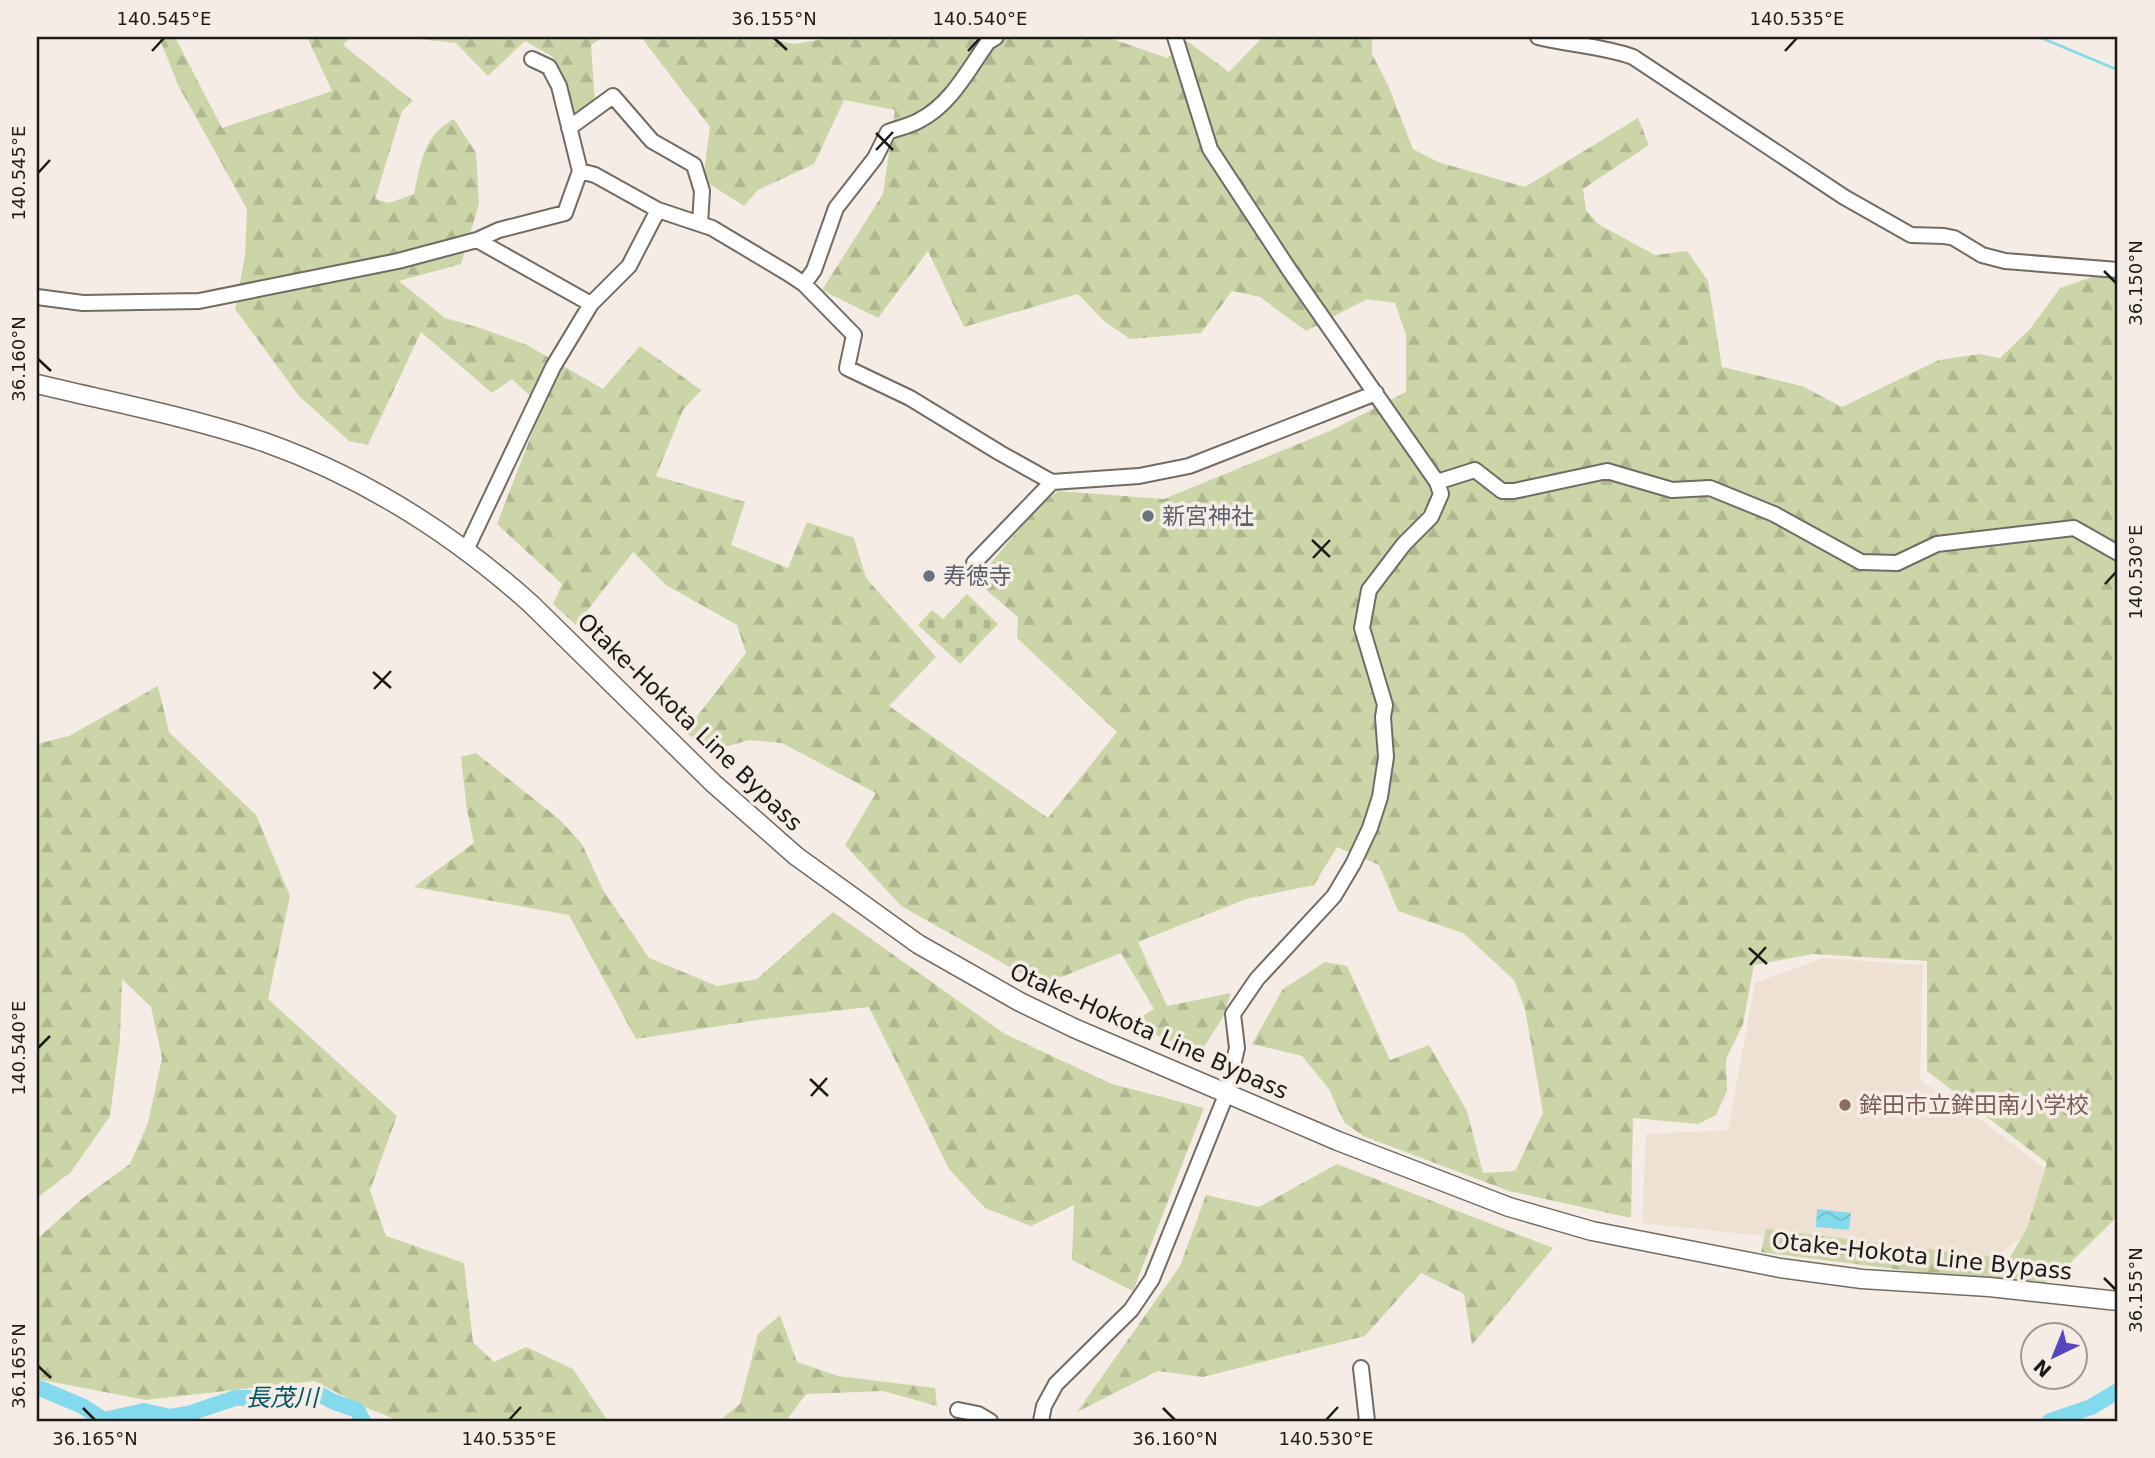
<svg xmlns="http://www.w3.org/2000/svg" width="2155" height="1458" viewBox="0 0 2155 1458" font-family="'DejaVu Sans','Noto Sans JP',sans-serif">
	<defs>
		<pattern id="forest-firs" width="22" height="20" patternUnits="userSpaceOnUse" patternTransform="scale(1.75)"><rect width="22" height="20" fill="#ccd5a8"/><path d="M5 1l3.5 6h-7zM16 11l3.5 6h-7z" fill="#afb690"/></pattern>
		<pattern id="cemetery-stones" width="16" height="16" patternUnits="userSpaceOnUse" patternTransform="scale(1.75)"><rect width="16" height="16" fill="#ccd5a8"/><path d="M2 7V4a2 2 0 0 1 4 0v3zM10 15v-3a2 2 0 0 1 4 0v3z" fill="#afb690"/></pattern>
		<pattern id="water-waves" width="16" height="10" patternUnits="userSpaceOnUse" patternTransform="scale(1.75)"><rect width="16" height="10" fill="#83daed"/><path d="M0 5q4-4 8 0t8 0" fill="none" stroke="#71baca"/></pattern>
	</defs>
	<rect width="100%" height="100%" fill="#f5ede5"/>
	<path fill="#eee0d3" d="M1823,958l100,7 -3,115 61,40 64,49 -4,55 -50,36 -349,-37 4,-89 82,-4 27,-147z"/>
	<path fill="url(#forest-firs)" d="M159,37h16l47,91 110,-37 -25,-54h44l-8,8 70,56 -11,10 -27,88 14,4 25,-9c7,-32 9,-58 40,-75l22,34 3,51 -18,60 -62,17 46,37 35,10 47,17 76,44 37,-43 61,44 -18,20 -27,66 89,26 -14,43 57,23 19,-46 47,16 12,40 70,79 -47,49 159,112 69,-86 -100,-94 1,-21 -42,-36 59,-71 23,-19 106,8 166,-68 76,-39v-57l-11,-32 -28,-4 -61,32 -46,-34 -28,-6 -31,42 -71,6 -26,-18 -26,-27 -114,33 -36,-76 -50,67 -56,-28 61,-96 12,-84 -51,-10 -30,64 -56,26 -14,16 -41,-26 7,-53 -69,-90h121l32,7 43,-7h270l60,21 20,-17 42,31 34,-35h109v17l16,31 25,64 25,13 87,25 113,-69 11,27 -66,44 3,21 12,14 57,31 32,-4 21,30 14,86 80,19 40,21 97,-47 40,-6 21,4 30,-29 30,-41 35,-12 23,1v939l-59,58 -22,13 -276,-35 5,-23 243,30 18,-31 20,-65 -120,-92v-110l-114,-7 -59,11 -11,59 -17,35 1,32 -11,24 -18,9 -65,-6 -2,100 -122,-27 -146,-55 -19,-14 -15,-33 -27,-33 -50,-12 31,-55 42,-27 22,4 43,94 39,-15 38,66 16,62 32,-2 28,-58 -18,-104 -11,-29 -51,-47 -65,-22 -19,-46 -42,-18 -23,38 -68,14 -108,43 29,64 64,-13 -8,24 -23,36 -71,-29 25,-15 -33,-56 -79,32 -141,-79 -56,-61 31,-52 -94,-50 -33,-3 -37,11 -27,-19 61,-79 -9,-28 -71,-40 -33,-33 -57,73 -23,-21 9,-20 -65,-60 45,-117 -30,-28 -20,14 -71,-61 -53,113 -19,-4 -50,-45 -64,-87 10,-53 2,-47 -69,-124z
		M400,37h203l-12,8 5,70 -21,-3 -22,-55 -28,-16 -37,35 -32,-33z
		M158,686l11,46 87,83 34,81 -22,103 129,117 -27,74 16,46 78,27 9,79 21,20 32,-15 47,22 35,52h-116l-7,-3 -4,3h-81l-33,-13 -53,-27 -168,19 -109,-21v-140l46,-41 47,-34 18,-41 14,-65 -11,-51 -29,-28 -2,61 -10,76 -39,56 -34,26v-454l32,-8z
		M476,753l83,66 23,25 21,46 46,68 68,28 40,-7 76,-67 172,122 107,50 92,24 -71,183 -61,-31 2,-55 -43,21 -46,-18 -36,-39 -80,-162 -105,12 -128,20 -67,-124 -155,-28 60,-44 -7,-33 -6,-53z
		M1337,1164l216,84 -81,97 -8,-51 -43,-21 -56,63 -162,41 -45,-6 -81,41 103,-146 26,-71 53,12z
		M780,1315l17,47 41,14 97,12 2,18 -54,-15 -77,3 -20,27h-67l21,-17 18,-70z"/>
	<path fill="url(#cemetery-stones)" d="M967,594l31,30 -38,40 -42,-39 14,-15 11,9z"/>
	<path fill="url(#water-waves)" d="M1817,1209l34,4 -2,17 -33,-3z"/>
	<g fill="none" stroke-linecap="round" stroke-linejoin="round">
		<path stroke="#83daed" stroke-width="2.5" d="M2039,37l79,33"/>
		<path stroke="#83daed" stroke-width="16" d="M37,1387l45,19 22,14 40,-9 26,6 18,-3 47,-16h67l15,-5 17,9 23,8 6,11
			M2050,1421l41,-14 27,-16"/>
		<defs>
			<path id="minor" d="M1538,37c32,8 64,9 95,20l211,140 67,38 33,1 10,2 28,17 23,6 113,9
				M569,128l44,-32 39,45 42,24 8,26 -2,33
				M580,171l15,4 63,35 54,18 77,46 15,10 50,51 -7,33 63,30 90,55 52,29 87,-6 50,-10 187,-73
				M477,240l114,64
				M804,284l10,-14 22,-62 39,-50 13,-26c10,-4 22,-6 32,-12 31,-16 48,-50 68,-78l8,-5
				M37,297l46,6 116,-2 199,-40 79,-21 22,-10 66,-17 15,-42 -21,-85 -10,-19 -17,-8
				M1437,482l38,-12 27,21h12l93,-20 65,19 38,-2 64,26 87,48 36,1 40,-19 137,-16 44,25
				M466,550l87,-183 38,-63 38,-38 29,-56
				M974,563l78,-81
				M1361,1368l6,53
				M958,1410l20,4 12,7
				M1041,1421l3,-15 12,-22 75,-74 21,-31 74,-184 11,-47 -4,-34 24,-35 77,-83 19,-32 17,-36 10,-31 6,-40 -3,-40 2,-12 -23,-77 7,-38 35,-46 27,-27 10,-23 -4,-12 -147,-211 -80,-122 -35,-112"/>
			<path id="major" d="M37,384c75,18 153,33 227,58 99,35 189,92 267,162l182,179 83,73 122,88 102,58 56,27 262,112 171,66 83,24 188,37 82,11 127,8 129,14"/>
		</defs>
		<use href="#minor" stroke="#726b64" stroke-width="18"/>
		<use href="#major" stroke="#726b64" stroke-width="21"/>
		<use href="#minor" stroke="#fff" stroke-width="14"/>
		<use href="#major" stroke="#fff" stroke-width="18"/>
	</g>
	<path fill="none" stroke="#1d1b18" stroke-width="2.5" d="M774,38l13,12M152,51l12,-13M968,51l12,-13M1785,51l12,-13M876,133l17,17M876,150l17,-18M38,173l12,-13M2104,271l12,12M38,359l13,12M1312,540l18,17M1313,558l17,-18M2105,584l11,-12M373,672l18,16M374,689l17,-18M1749,948l18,16M1750,965l16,-18M38,1048l12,-12M810,1079l18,17M811,1096l16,-18M2104,1278l12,12M38,1366l13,12M83,1408l12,12M1163,1408l12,12M509,1420l12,-13M1326,1420l12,-13"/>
	<g fill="#6b7280" stroke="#f5ede5" stroke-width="2.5">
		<circle cx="1148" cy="516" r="7"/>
		<circle cx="929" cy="576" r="7"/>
	</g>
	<circle fill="#8d6e63" stroke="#f5ede5" stroke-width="2.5" cx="1845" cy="1105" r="7"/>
	<g text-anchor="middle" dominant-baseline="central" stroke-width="7" stroke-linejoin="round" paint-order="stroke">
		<g font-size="23" fill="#5b616d" stroke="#f5ede5" text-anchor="start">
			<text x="1162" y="516">新宮神社</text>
			<text x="943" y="576">寿徳寺</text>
		</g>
		<g font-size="23" fill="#1d1b18" stroke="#f5ede5">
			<text transform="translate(690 722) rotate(44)">Otake-Hokota Line Bypass</text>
			<text transform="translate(1149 1031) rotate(24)">Otake-Hokota Line Bypass</text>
			<text transform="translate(1922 1256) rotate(6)">Otake-Hokota Line Bypass</text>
		</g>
		<g font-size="23" fill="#785e54" stroke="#f5ede5" text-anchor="start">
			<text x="1859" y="1105">鉾田市立鉾田南小学校</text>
		</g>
		<g font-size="24" font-style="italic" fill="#015460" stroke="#f5ede5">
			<text x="282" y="1398">長茂川</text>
		</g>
	</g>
	<rect width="2155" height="1458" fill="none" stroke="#f5ede5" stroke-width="77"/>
	<g transform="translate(2054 1356) rotate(223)"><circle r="33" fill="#f5ede5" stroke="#9f9993" stroke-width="2"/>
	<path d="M0-5L12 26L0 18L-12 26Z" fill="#5647bf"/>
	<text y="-10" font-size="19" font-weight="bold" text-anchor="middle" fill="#1d1b18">N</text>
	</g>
	<rect x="38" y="38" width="2078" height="1382" fill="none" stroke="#1d1b18" stroke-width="2.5"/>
	<g font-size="18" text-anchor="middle" fill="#1d1b18">
		<text x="164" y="25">140.545°E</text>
		<text x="774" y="25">36.155°N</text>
		<text x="980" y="25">140.540°E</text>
		<text x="1797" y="25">140.535°E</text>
		<text transform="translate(19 173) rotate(-90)" y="6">140.545°E</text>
		<text transform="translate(2136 283) rotate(-90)" y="6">36.150°N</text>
		<text transform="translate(19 359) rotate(-90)" y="6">36.160°N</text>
		<text transform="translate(2136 572) rotate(-90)" y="6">140.530°E</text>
		<text transform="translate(19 1048) rotate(-90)" y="6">140.540°E</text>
		<text transform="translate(2136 1290) rotate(-90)" y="6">36.155°N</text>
		<text transform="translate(19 1366) rotate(-90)" y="6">36.165°N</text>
		<text x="95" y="1445">36.165°N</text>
		<text x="509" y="1445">140.535°E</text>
		<text x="1175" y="1445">36.160°N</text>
		<text x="1326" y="1445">140.530°E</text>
	</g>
</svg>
